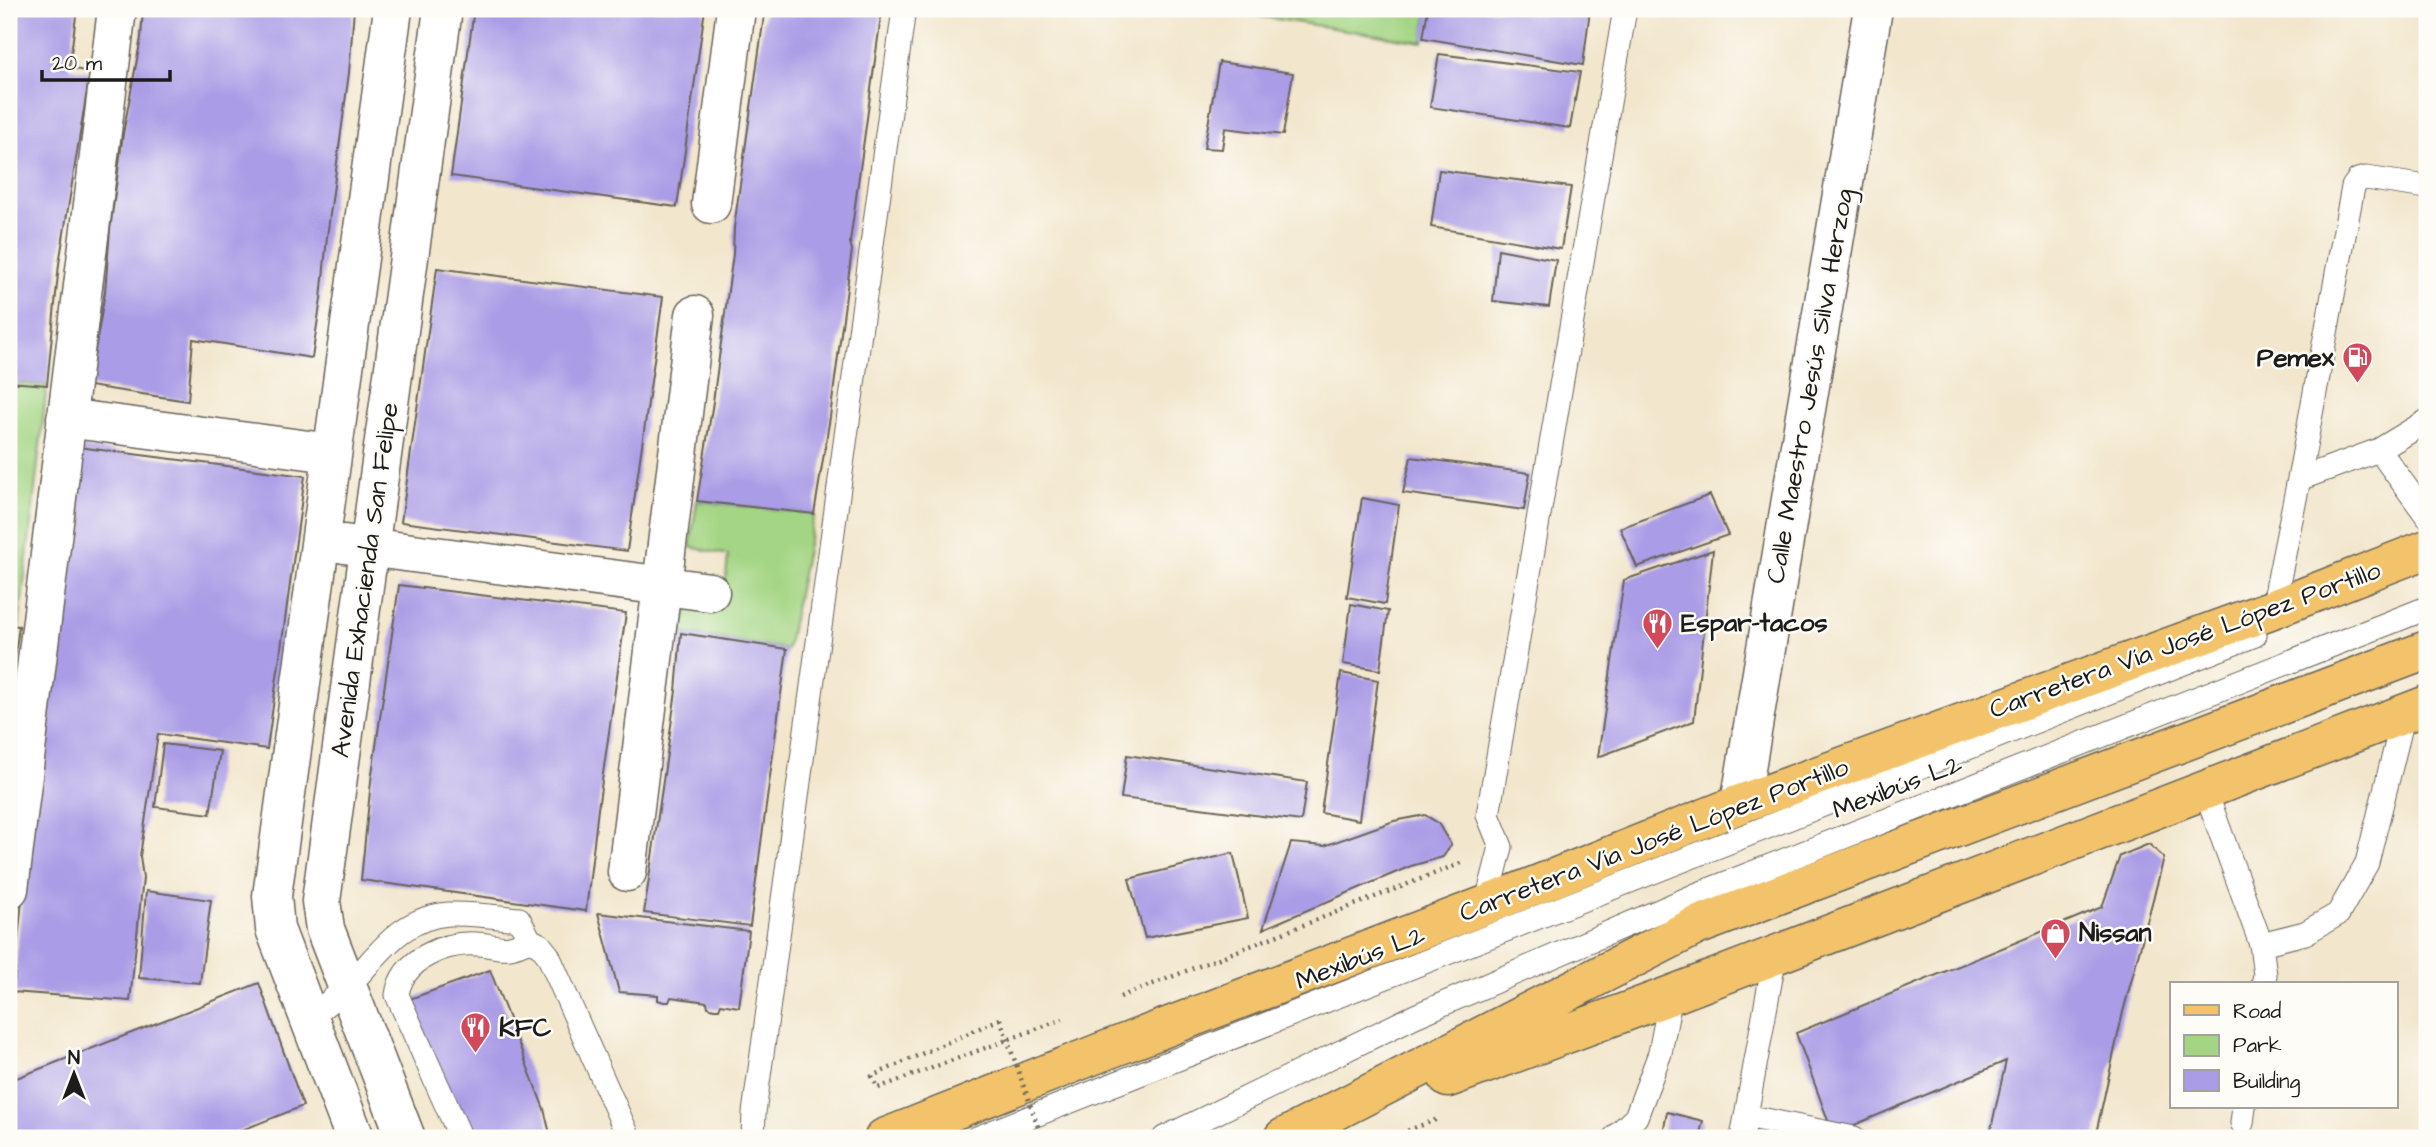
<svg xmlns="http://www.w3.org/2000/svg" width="2436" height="1147" viewBox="0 0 2436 1147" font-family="'Architects Daughter',sans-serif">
	<rect width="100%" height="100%" fill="#fdfcf7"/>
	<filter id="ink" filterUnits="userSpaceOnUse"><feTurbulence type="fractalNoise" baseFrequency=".0143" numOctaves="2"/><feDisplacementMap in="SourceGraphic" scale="14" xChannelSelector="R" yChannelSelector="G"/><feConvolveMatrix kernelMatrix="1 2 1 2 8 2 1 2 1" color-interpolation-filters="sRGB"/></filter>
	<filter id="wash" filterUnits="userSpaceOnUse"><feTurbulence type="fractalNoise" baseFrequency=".00686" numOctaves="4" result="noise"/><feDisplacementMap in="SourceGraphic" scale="28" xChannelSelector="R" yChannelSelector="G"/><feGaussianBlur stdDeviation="1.57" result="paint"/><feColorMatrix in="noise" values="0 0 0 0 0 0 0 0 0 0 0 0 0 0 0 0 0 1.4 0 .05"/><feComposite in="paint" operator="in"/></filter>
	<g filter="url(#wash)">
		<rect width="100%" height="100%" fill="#f2e6cc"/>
		<path fill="#a4d584" stroke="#607850" stroke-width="2" d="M1238,9h190l-5,33 -186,-29z
			M9,382l38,3 -28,241 -10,-1z
			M697,501l117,13 -27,135 -106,-16 9,-30 34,-2 4,-46 -38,-8z"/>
		<g id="blocks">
			<path fill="#aa9ce6" d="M9,9h68l-8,59 21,4 -31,192 -12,121 -38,-3z
				M143,9h211l-5,64 -22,164 -6,62 -9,59 -119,-19 -5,62 -99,-15 16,-94 5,-62 13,-96 18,-96z
				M474,9h231l-28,198 -226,-31z
				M765,9h117l-32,233 2,8 -22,167 -16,97 -117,-13 16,-99 20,-148 1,-27z
				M1428,9h162l-7,56 -160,-27z
				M1439,54l141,18 -10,56 -140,-21z
				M1219,62l74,11 -10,62 -58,-7 -3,21 -18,-1z
				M1439,170l132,17 -10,62 -130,-22z
				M1498,249l58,11 -7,47 -56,-6z
				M437,268l226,29 -36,254 -226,-29z
				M78,447l227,29 -38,273 -109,-15 -18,122 3,22 -13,123 -117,-9 12,-123z
				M1411,457l119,16 -6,37 -121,-17z
				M1710,495l18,40 -91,32 -17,-39z
				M1362,498l37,7 -14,99 -38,-7z
				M1713,550l-19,171 -96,36 26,-177z
				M399,585l227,28 -28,196 -12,102 -225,-31 10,-99z
				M1351,604l37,7 -8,59 -37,-6z
				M9,625l10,1 -9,68h-1z
				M681,633l106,16 -37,277 -106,-13 32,-222z
				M1341,673l37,7 -19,140 -38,-7z
				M163,744l57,7 -10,63 -55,-7z
				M1127,755l180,27 -6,39 -180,-23z
				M1425,815l13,8 13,22 -8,12 -32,9 -148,63 28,-86 33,3 70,-25z
				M2149,844l15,14 -41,154 -28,126h-106l17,-77 -173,73 -37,-101 306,-126 18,-51z
				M1233,853l15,65 -103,20 -16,-59z
				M146,891l65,9 -11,83 -61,-5z
				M598,913l151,18 -10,76 -18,-3 -2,5h-5l-6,-2 -1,-5 -36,-5 -2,5h-5l-6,-2v-5l-39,-3z
				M490,970l54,139 7,29h-85l-62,-137z
				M259,983l44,123 -81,32h-213v-57z
				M1667,1112l36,9 -4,17h-37z"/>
		</g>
	</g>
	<g filter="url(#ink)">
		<use href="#blocks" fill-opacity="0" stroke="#67635a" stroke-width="2"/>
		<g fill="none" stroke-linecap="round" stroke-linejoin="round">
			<defs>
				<path id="service" d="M2379,450l48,66
					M2299,479l54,-292 5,-7 8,-2 61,9
					M2273,609l26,-130 80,-29 48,-29
					M2205,790l56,154 4,31 -2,9
					M1486,905l15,-58 -13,-32 137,-806
					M2261,944l44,-11 33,-19 29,-51 37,-149
					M309,1018c12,-10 26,-20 38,-31 32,-31 51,-69 102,-73 24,-1 47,3 70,5l11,21 10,5 8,10 81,183
					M1746,1116l108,22
					M2242,1123l2,-16
					M461,1138l-64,-143c5,-36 48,-53 80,-51 10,0 23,5 33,3 6,-1 14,-5 20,-7
					M753,1138l1,-25 150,-1104
					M977,1138l1278,-503
					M1164,1138l251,-122 281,-121 731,-287
					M1614,1138l22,-21 24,-64 11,-58
					M1742,1138l33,-183"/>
				<path id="minor" d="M711,204l25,-195
					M66,418l265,35
					M344,544l366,48
					M1740,804l133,-795
					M627,872l68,-557
					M9,889l108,-880
					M355,1138l-80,-209 -3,-33 121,-887
					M406,1138l-81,-209 -4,-28 122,-892"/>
				<path id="primary" d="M1448,1078l223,-83 756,-290
					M884,1138l215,-85 387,-148 254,-101 533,-195 154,-60
					M1283,1138l413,-212 731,-276"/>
			</defs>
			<use href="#service" stroke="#67635a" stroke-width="25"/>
			<use href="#minor" stroke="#67635a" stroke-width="41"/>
			<use href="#primary" stroke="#67635a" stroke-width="41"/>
			<path stroke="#67635a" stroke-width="4.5" stroke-dasharray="2 5" stroke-linecap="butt" d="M1120,997l344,-135
				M1000,1019l-128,57 6,12 185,-69
				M1388,1138l50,-19"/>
			<use href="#service" stroke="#fff" stroke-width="23"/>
			<use href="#minor" stroke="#fff" stroke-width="38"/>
			<use href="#primary" stroke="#f2c36a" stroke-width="38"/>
			<path stroke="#67635a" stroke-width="4.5" stroke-dasharray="2 5" stroke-linecap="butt" d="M1000,1019l42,119"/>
		</g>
	</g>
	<defs>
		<symbol id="fuel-pin" viewBox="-11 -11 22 30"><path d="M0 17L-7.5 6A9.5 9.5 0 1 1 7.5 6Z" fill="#d1495b" stroke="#fdfcf7"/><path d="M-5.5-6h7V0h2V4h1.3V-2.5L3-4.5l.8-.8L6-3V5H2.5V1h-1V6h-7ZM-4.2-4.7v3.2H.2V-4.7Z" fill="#fff"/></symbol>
		<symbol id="restaurant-pin" viewBox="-11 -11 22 30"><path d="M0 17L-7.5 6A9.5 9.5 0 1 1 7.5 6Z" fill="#d1495b" stroke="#fdfcf7"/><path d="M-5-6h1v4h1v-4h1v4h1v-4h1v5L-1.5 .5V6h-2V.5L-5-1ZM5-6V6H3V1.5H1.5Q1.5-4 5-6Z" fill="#fff"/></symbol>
		<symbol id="shop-pin" viewBox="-11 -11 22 30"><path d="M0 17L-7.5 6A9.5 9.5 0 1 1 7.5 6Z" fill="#d1495b" stroke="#fdfcf7"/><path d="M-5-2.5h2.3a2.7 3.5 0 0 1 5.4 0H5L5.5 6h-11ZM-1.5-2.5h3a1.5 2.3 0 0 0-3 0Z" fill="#fff"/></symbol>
	</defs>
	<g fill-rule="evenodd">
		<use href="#fuel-pin" x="2340" y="340" width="35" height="47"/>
		<use href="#restaurant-pin" x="1640" y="606" width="35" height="47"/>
		<use href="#shop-pin" x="2038" y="916" width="35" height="47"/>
		<use href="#restaurant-pin" x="458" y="1010" width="35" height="47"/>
	</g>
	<g text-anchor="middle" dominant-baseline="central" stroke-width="5" stroke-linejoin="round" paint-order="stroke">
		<g font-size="26" font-weight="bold" fill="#1c1c1c" stroke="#fdfcf7" text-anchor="start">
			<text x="2334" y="358" text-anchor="end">Pemex</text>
			<text x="1681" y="623">Espar-tacos</text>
			<text x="2079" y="933">Nissan</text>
			<text x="499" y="1028">KFC</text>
		</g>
		<g font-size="26" fill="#1c1c1c" stroke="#fdfcf7">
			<text transform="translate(1810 386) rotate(-80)">Calle Maestro Jesús Silva Herzog</text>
			<text transform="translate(365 580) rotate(-82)">Avenida Exhacienda San Felipe</text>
			<text transform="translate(2185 640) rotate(-20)">Carretera Vía José López Portillo</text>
			<text transform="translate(1897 787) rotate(-21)">Mexibús L2</text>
			<text transform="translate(1654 840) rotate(-21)">Carretera Vía José López Portillo</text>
			<text transform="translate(1360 958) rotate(-21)">Mexibús L2</text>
		</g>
	</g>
	<rect width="2436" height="1147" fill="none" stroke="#fdfcf7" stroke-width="35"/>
	<rect x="2170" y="982" width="228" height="126" fill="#fdfcf7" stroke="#a3a29f" stroke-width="2"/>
	<rect x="2184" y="1005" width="35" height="10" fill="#f2c36a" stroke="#a3a29f" stroke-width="2"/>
	<text x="2233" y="1018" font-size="21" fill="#1c1c1c">Road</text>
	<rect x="2184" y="1035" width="35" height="21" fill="#a4d584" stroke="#a3a29f" stroke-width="2"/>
	<text x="2233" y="1052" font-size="21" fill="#1c1c1c">Park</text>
	<rect x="2184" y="1070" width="35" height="21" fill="#aa9ce6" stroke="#a3a29f" stroke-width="2"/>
	<text x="2233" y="1088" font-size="21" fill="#1c1c1c">Building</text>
	<g transform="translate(74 1074)" stroke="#fdfcf7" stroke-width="5" paint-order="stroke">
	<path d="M0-5L12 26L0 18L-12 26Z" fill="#1c1c1c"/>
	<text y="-10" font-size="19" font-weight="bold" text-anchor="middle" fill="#1c1c1c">N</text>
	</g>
	<path d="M42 70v10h128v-10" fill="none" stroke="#1c1c1c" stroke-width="3.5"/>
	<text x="52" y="70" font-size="21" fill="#1c1c1c" stroke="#fdfcf7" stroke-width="5" paint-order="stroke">20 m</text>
</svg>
